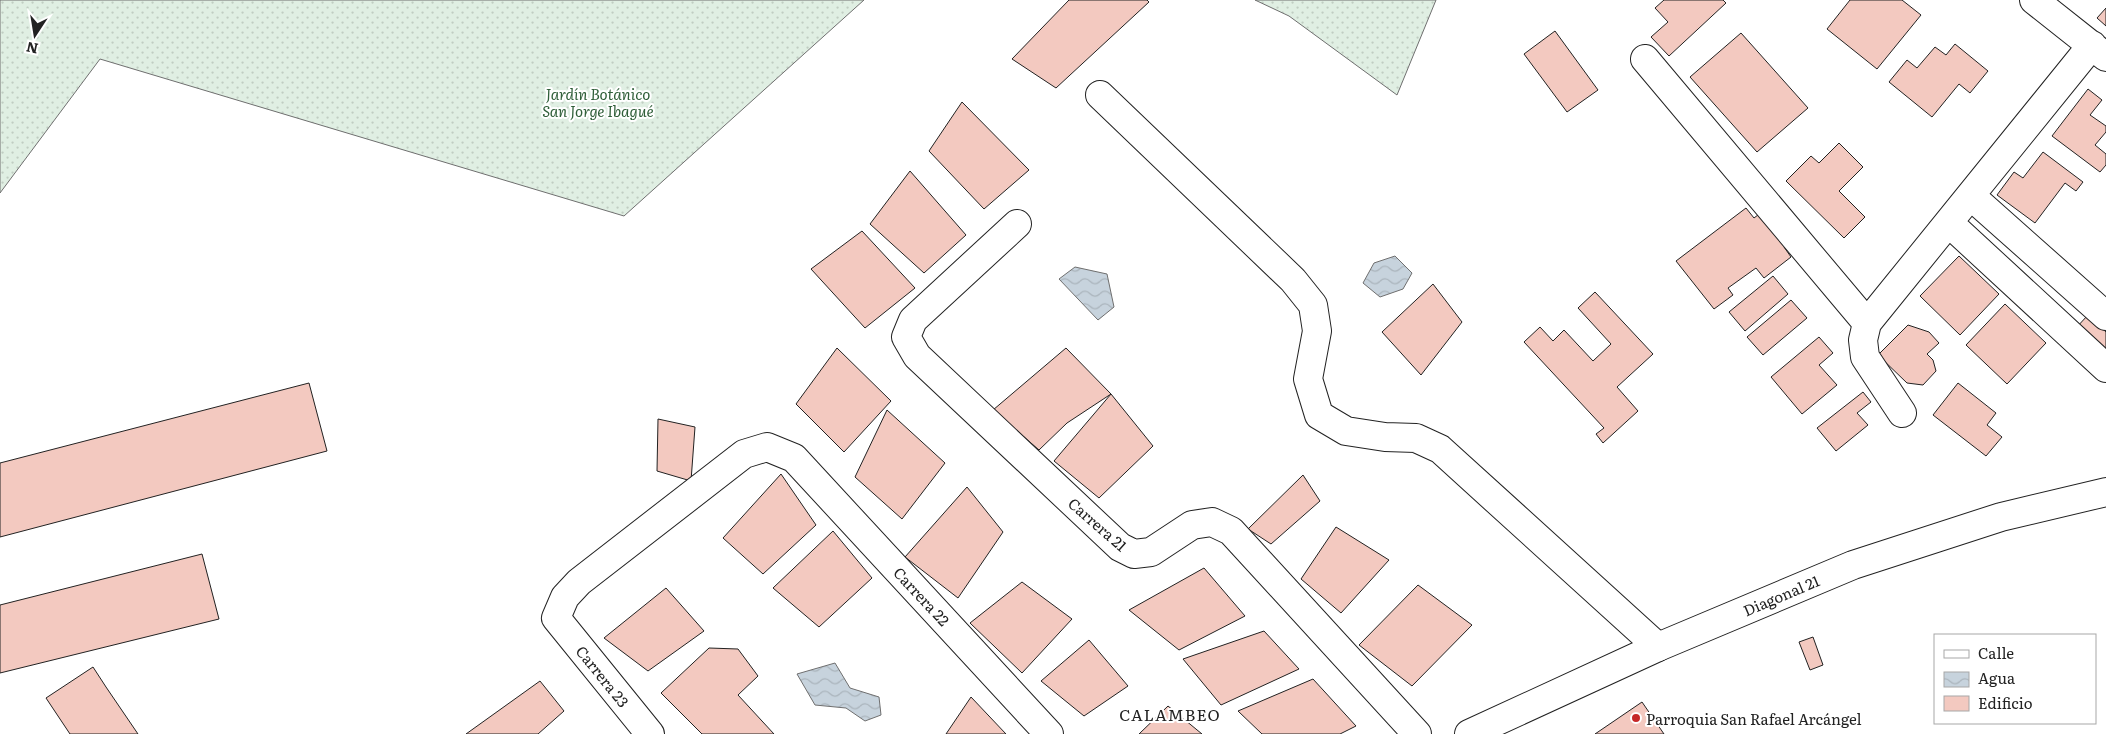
<svg xmlns="http://www.w3.org/2000/svg" width="2106" height="734" viewBox="0 0 2106 734" font-family="Literata,serif">
	<defs>
		<pattern id="garden-dots" width="8" height="8" patternUnits="userSpaceOnUse" patternTransform="scale(1.25)"><rect width="8" height="8" fill="#e0efe3"/><path d="M2 2h.1M6 6h.1" fill="none" stroke="#c0cdc2" stroke-width="1.8" stroke-linecap="round"/></pattern>
		<pattern id="water-waves" width="16" height="10" patternUnits="userSpaceOnUse" patternTransform="scale(1.25)"><rect width="16" height="10" fill="#c7d3dd"/><path d="M0 5q4-4 8 0t8 0" fill="none" stroke="#abb5bd"/></pattern>
	</defs>
	<rect width="100%" height="100%" fill="#fff"/>
	<path fill="url(#garden-dots)" stroke="#6f6f6f" d="M0,0h864l-240,216 -524,-157 -100,134z
		M1255,0h181l-39,95 -108,-79z"/>
	<path fill="url(#water-waves)" stroke="#6f6f6f" d="M1395,256l17,17 -9,16 -23,8 -17,-14 11,-20z
		M1075,267l32,7 7,33 -16,13 -39,-41z
		M835,663l15,25 29,9 2,18 -16,6 -19,-13 -31,-3 -18,-31z"/>
	<path fill="#f3c9c0" stroke="#222" d="M1069,0h78l2,2 -93,86 -44,-29z
		M1664,0h59l3,3 -57,53 -18,-19 17,-15 -13,-14z
		M1850,0h52l19,15 -44,54 -50,-40z
		M2106,8v18l-9,-8z
		M1555,31l43,59 -31,22 -43,-58z
		M1741,33l67,75 -51,44 -67,-75z
		M1955,44l33,27 -18,22 -11,-9 -27,33 -43,-35 18,-22 10,8 18,-21 11,8z
		M2088,89l14,11 -12,15 16,11v6l-11,13 11,9v11l-6,7 -48,-36z
		M962,102l67,68 -45,39 -55,-58z
		M1839,143l24,24 -24,24 26,26 -21,21 -58,-57 25,-25 8,7z
		M2043,152l40,30 -7,9 -11,-8 -30,40 -38,-28 17,-23 9,6z
		M910,171l56,64 -42,38 -54,-49z
		M1746,208l8,10 9,-7 25,33 -4,3 7,10 -27,21 -8,-10 -28,20 5,7 -19,14 -38,-48z
		M862,231l53,57 -50,40 -54,-59z
		M1959,256l40,38 -39,41 -40,-39z
		M1773,276l15,18 -43,37 -16,-19z
		M1433,284l29,38 -41,53 -39,-43z
		M1595,292l58,62 -36,33 21,24 -35,32 -7,-9 8,-6 -80,-86 16,-15 13,14 11,-11 29,31 18,-17 -33,-36z
		M1791,300l16,18 -44,37 -16,-18z
		M2005,304l41,39 -39,41 -41,-39z
		M2088,315l18,17v27l-31,-30z
		M1908,325l21,7 10,11 -12,11 6,6 3,11 -13,14 -16,-2 -29,-28z
		M1819,337l14,16 -14,12 18,20 -35,29 -31,-37z
		M837,348l54,53 -47,51 -48,-48z
		M1066,348l45,46 -44,29 -28,27 -46,-40z
		M309,383l18,68 -327,86v-74z
		M1958,383l38,30 -9,12 15,12 -16,19 -53,-41z
		M1863,392l8,10 -14,11 11,12 -32,26 -19,-23z
		M1111,394l42,52 -54,52 -45,-37z
		M887,410l58,53 -43,56 -47,-42z
		M658,419l37,8 -4,54 -34,-10z
		M781,474l35,51 -53,49 -40,-36z
		M1303,475l17,26 -49,43 -23,-15z
		M967,487l36,45 -45,66 -53,-41z
		M1336,527l53,33 -48,53 -40,-34z
		M833,531l39,47 -53,49 -46,-39z
		M202,554l17,65 -219,54v-68z
		M1204,568l41,48 -66,34 -50,-40z
		M1022,582l50,37 -50,54 -52,-50z
		M1418,585l54,40 -60,61 -53,-41z
		M666,588l38,43 -56,40 -44,-33z
		M1264,631l35,38 -78,36 -38,-46z
		M1813,637l10,28 -13,5 -11,-28z
		M1089,640l39,46 -44,30 -43,-35z
		M709,648l29,1 20,27 -20,19 36,39h-72l-41,-41z
		M93,667l13,20 32,47h-68l-24,-36z
		M1313,679l43,47 -16,8h-78l-24,-23z
		M540,681l24,30 -26,23h-72z
		M971,697l35,37h-60z
		M1642,702l22,32h-69z
		M1168,706l34,28h-63z"/>
	<g fill="none" stroke-linecap="round" stroke-linejoin="round">
		<defs>
			<path id="street" d="M2034,0l72,57
				M1645,59l222,264
				M1100,95l193,185 20,25 4,26 -9,48 11,36 27,16 39,6 31,1 24,11 218,198
				M1971,196l135,120
				M1949,223l157,145
				M1017,224l-104,96 -7,17 11,19 203,191 14,7 17,-2 41,-27 20,-3 19,9 186,203
				M1902,413l-37,-56 -2,-17 4,-17 225,-278
				M650,734l-94,-116 9,-21 14,-15 165,-128 23,-7 27,11 255,276"/>
			<path id="secondary" d="M1469,734l189,-87 195,-82 148,-48 105,-25"/>
		</defs>
		<use href="#street" stroke="#222" stroke-width="30"/>
		<use href="#secondary" stroke="#222" stroke-width="30"/>
		<use href="#street" stroke="#fff" stroke-width="28"/>
		<use href="#secondary" stroke="#fff" stroke-width="28"/>
	</g>
	<circle fill="#c62828" stroke="#fff" stroke-width="2" cx="1636" cy="718" r="5"/>
	<g text-anchor="middle" dominant-baseline="central" stroke-width="4" stroke-linejoin="round" paint-order="stroke">
		<g font-size="15" font-style="italic" fill="#2f5e38" stroke="#fff">
			<text x="598" y="93">Jardín Botánico<tspan x="598" dy="17">San Jorge Ibagué</tspan></text>
		</g>
		<g font-size="15" fill="#222" stroke="#fff">
			<text transform="translate(1098 524) rotate(41)">Carrera 21</text>
			<text transform="translate(1781 595) rotate(-23)">Diagonal 21</text>
			<text transform="translate(922 596) rotate(47)">Carrera 22</text>
			<text transform="translate(603 676) rotate(51)">Carrera 23</text>
		</g>
		<g font-size="15" fill="#222" stroke="#fff" text-anchor="start">
			<text x="1646" y="718">Parroquia San Rafael Arcángel</text>
		</g>
		<g font-size="16" letter-spacing="1" fill="#222" stroke="#fff">
			<text x="1170" y="714">CALAMBEO</text>
		</g>
	</g>
	<rect x="1934" y="634" width="162" height="90" fill="#ffffff" stroke="#a7a7a7"/>
	<rect x="1944" y="650" width="25" height="8" fill="#ffffff" stroke="#a7a7a7"/>
	<text x="1978" y="659" font-size="15" fill="#222222">Calle</text>
	<rect x="1944" y="672" width="25" height="15" fill="url(#water-waves)" stroke="#a7a7a7"/>
	<text x="1978" y="684" font-size="15" fill="#222222">Agua</text>
	<rect x="1944" y="696" width="25" height="15" fill="#f3c9c0" stroke="#a7a7a7"/>
	<text x="1978" y="709" font-size="15" fill="#222222">Edificio</text>
	<g transform="translate(35 35) rotate(192)" stroke="#ffffff" stroke-width="4" paint-order="stroke">
	<path d="M0-4L9 19L0 12L-9 19Z" fill="#222222"/>
	<text y="-8" font-size="14" font-weight="bold" text-anchor="middle" fill="#222222">N</text>
	</g>
</svg>
